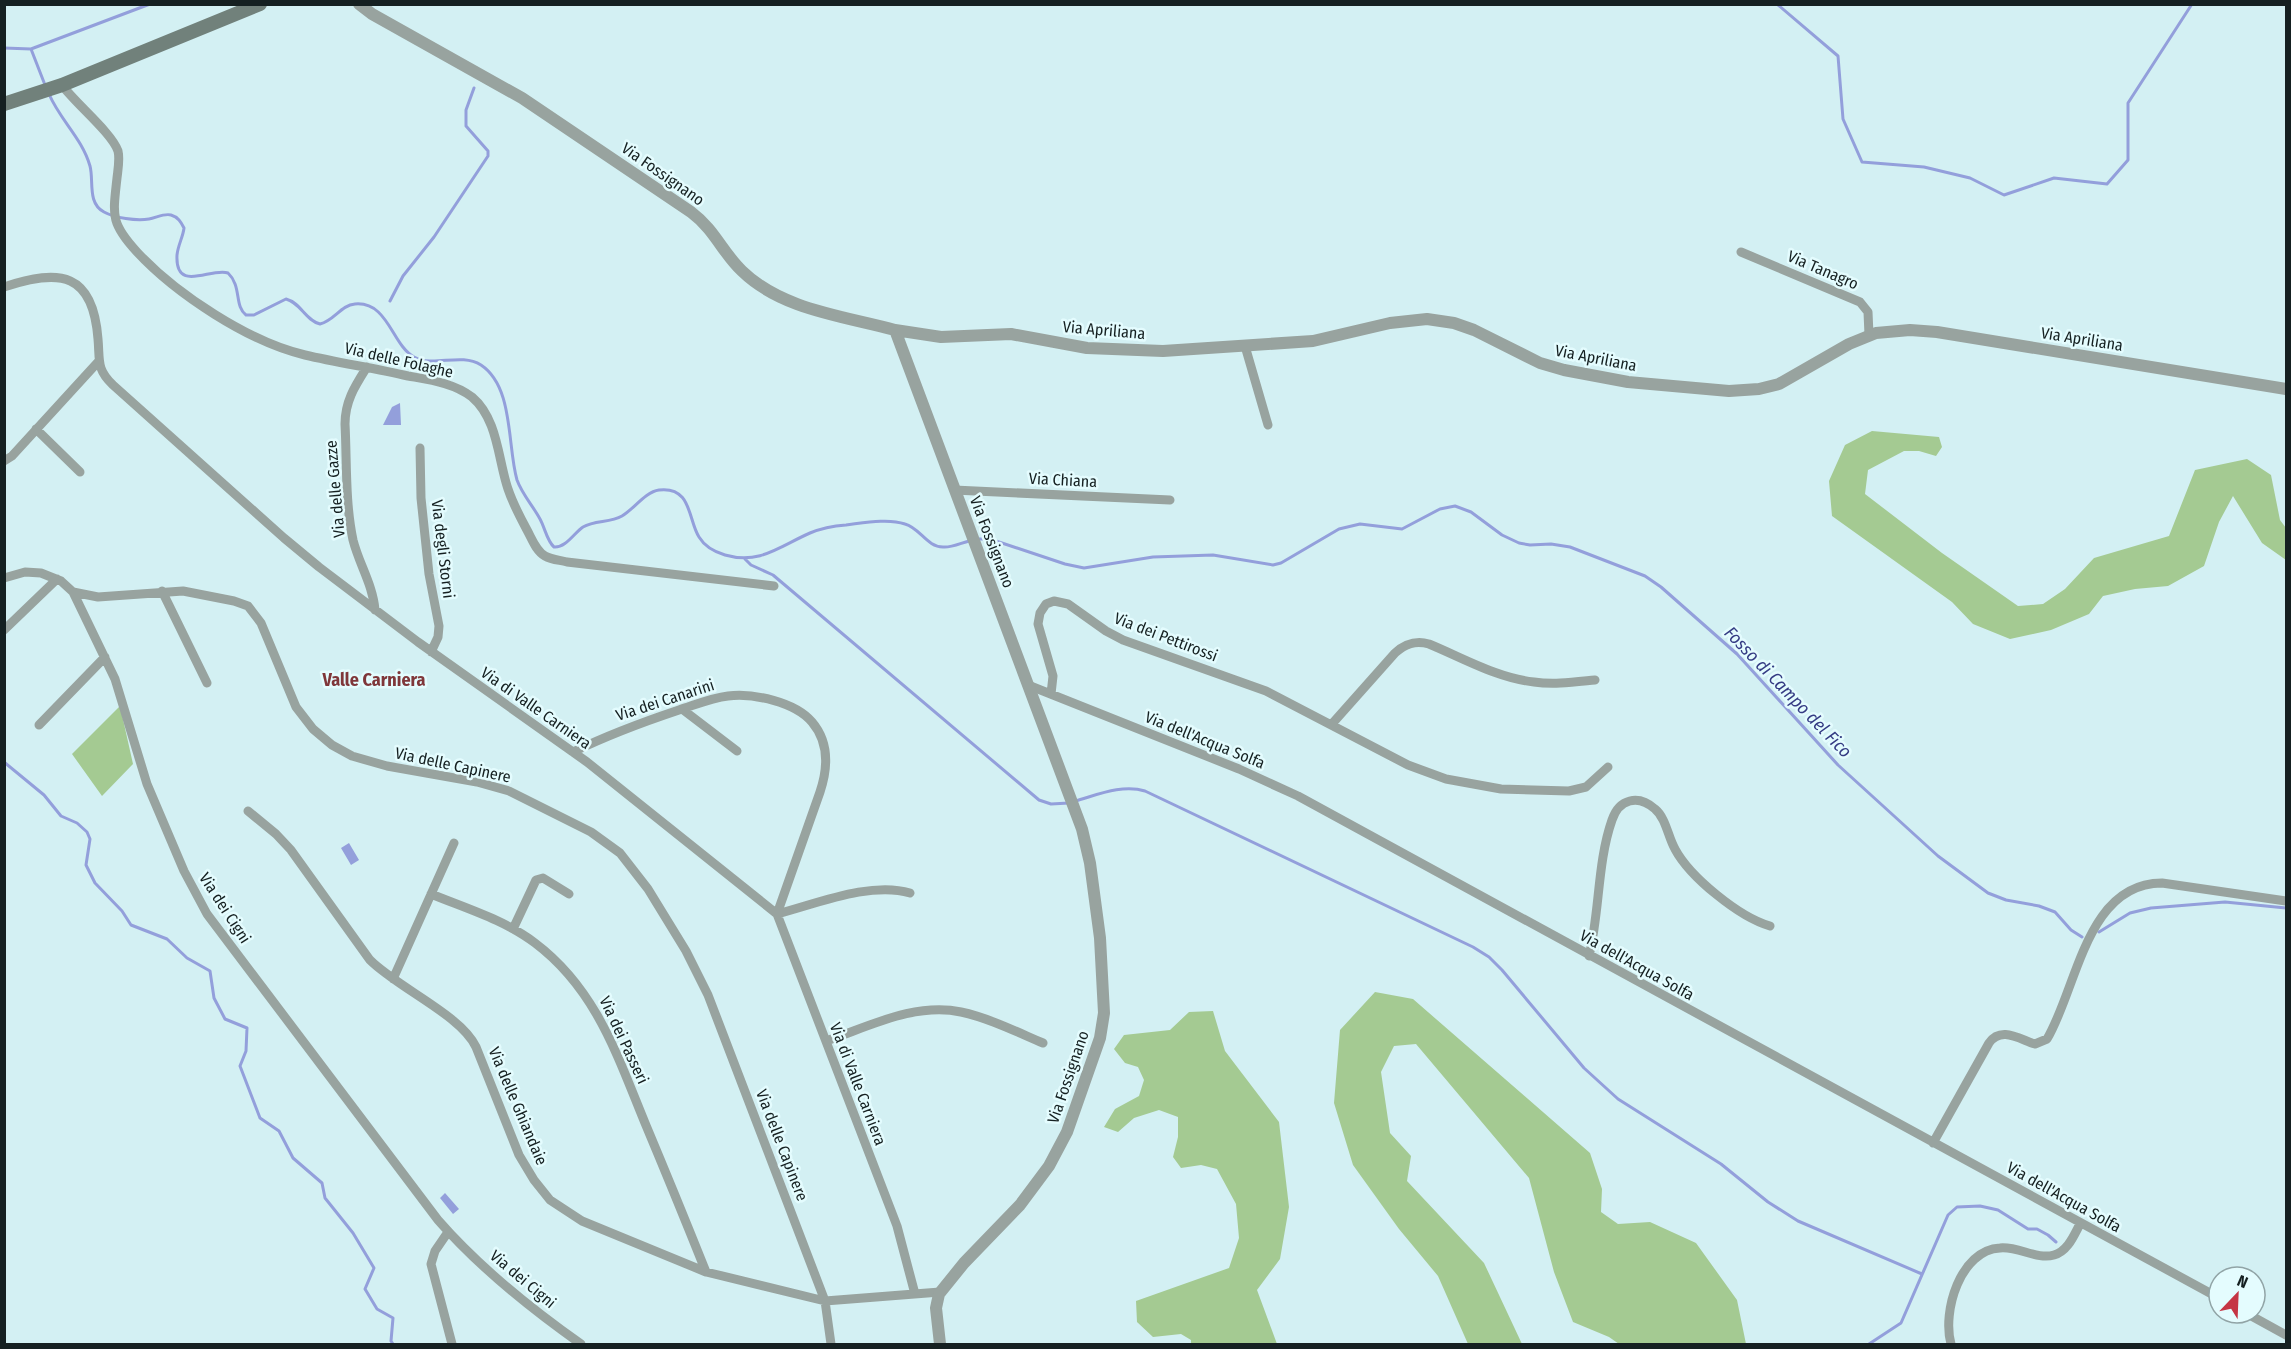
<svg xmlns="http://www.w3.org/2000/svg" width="2291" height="1349" viewBox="0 0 2291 1349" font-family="'Fira Sans Condensed',sans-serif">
	<rect width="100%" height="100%" fill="#d3f0f3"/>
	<path fill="#a4ca92" d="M1872,431l67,6 3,10 -6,9 -17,-5h-15l-36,19 -3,24 77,59 76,53 25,-2 22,-15 29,-31 75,-22 26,-66 52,-11 24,16 9,45 6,8v32l-24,-17 -29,-47 -14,26 -15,44 -36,20 -33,3 -32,7 -14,18 -38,16 -41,9 -37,-15 -21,-22 -120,-86 -3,-35 16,-36z
		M120,706l13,58 -31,32 -30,-42z
		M1375,992l38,7 177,154 12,36 -1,23 17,12 32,-2 46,21 41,57 9,44h-127l-10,-7 -36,-15 -19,-50 -25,-94 -113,-134 -22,2 -13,26 9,61 21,23 -4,25 77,82 38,81h-54l-30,-68 -39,-47 -46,-64 -19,-62 6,-73z
		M1213,1011l12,40 54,71 10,85 -9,52 -23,31 20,54h-86v-4l-10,-6 -28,3 -16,-15 -1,-21 93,-33 10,-30 -3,-34 -19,-35 -16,-4 -20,3 -8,-11 5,-20v-20l-19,-7 -25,8 -16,14 -14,-5 11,-18 24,-13 5,-16 -6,-13 -13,-4 -11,-14 10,-14 46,-5 19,-18z"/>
	<path fill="#939fdb" d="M400,403l1,22h-18l9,-18z
		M349,843l10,17 -8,5 -10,-17z
		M445,1193l14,16 -6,5 -13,-16z"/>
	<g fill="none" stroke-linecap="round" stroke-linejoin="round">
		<path stroke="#939fdb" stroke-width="3" d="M1777,4l61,52 5,63 19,43 62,5 46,11 34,17 50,-17 53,6 21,-24v-57l64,-99
			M4,48l27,1 119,-45
			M31,49l14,36
			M49,94c11,26 33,44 41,72 4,15 -3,37 14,46 11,6 32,9 45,7 7,-1 15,-6 22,-4 7,2 10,7 13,13 -1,9 -6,17 -7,27 -2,39 34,12 51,18 14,13 6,33 18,42h8l32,-16c15,4 19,21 34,25 14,-3 21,-19 35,-20 33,-3 37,41 59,53 20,11 46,-5 67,8 33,22 26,80 36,115 5,14 16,26 23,39 5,9 7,22 14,28 12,1 20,-14 29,-20 12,-7 27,-4 39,-11 12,-7 23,-24 37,-26 33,-4 29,30 40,47 6,10 16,15 26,18 35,10 55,-9 85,-22 12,-5 23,-7 36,-8 17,-2 42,-7 59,-1 15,4 22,23 38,23 8,1 18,-4 26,-6
			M390,301l13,-25 31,-39 54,-81v-5l-22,-25v-16l8,-22
			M976,539h14l75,25 19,4 69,-11 60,-2 60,10 8,-2 58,-34 21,-5 42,5 38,-20 15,-3 16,6 31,23 17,8 11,2 21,-1 19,3 75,29 16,11 76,67 101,111 100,91 50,37 18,7 33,6 16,6 16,18 11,7
			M745,559l6,6 22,10 266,225 12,4 18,-1
			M4,762l40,33 17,21 16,7 10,9 3,7 -4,26 9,18 27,28 9,14 36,14 20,19 23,13 4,27 11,21 22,9 -1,23 -6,15 20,52 19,13 14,27 29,25 3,15 28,35 21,35 -9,21 12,20 16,9 -2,23 2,3
			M1075,801c22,-6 47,-17 70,-10l328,156 16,10 13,13 82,98 34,31 103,65 47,38 30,19 124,53
			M2099,932l31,-19 21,-5 74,-6 61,6
			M1869,1344l32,-21 47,-108 9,-8 23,-1 18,4 30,19h9l11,6 8,7"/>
		<path stroke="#98a39f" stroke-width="9" d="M62,85c13,18 50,48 56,66 2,8 0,18 -1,27 -4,37 -7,45 20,74 39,42 112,90 168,103 34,8 69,13 103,21 22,4 46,7 64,21 26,22 26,63 36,92 5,15 12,28 19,41 5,9 9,21 18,26 7,4 15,4 22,6l207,24
			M1741,252l119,50 8,10 1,23
			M4,287c57,-19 89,-14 94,52 2,21 -2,30 15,46l171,153 35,29 99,75 169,120 190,152 120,312 18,68
			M1245,346l23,79
			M367,367c-12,19 -22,34 -22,57 2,38 0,78 8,116 6,24 20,45 22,70
			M36,429l44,43
			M420,448l1,50 8,76 10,52 -1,11 -7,15
			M4,461l8,-5 86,-94
			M954,490l216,10
			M4,578l21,-6 16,1 20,8 12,11 42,87 32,105 37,87 23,43 231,306c41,47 92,88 143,124
			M162,591l45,92
			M73,592l25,5 85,-6 51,10 14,5 13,17 35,84 17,22 19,16 20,11 35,10 90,16 32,9 82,41 29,21 28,36 38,62 22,44 117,306 6,43
			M4,630l53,-51
			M1028,685l211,84 59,27 921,502
			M1051,694l2,-18 -15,-52 2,-11 6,-9 8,-3 14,3 38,27 17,9 143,51 142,74 38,14 55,10 68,2 17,-4 22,-20
			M682,709l55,42
			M39,725l66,-68
			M1331,725l64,-72c10,-9 20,-13 34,-9 34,14 68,34 105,38 20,3 41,0 61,-2
			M573,752c35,-17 70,-30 106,-42 16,-5 32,-12 49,-14 26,-3 67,6 84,26 17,20 16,46 8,70l-43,122
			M248,811l28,23 15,16 79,110c28,28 91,55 106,87l43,108 15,25 16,20 32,21 124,51 119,29 115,-9
			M431,894c34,14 74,26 104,49 61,46 82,112 110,180 21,50 41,99 61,149
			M777,914c39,-10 94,-33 133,-21
			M513,929l23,-49 7,-2 26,16
			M1589,956c11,-45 8,-93 23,-136 7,-21 26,-26 43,-11 11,9 13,28 20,40 15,28 64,68 95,77
			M393,979l61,-136
			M826,1041c42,-14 89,-39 135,-29 28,6 56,20 82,31
			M1933,1143l56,-100c12,-17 30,-4 46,1l12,-5c30,-50 39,-156 115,-156l124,18
			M448,1232l-13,19 -4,13 21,80
			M2246,1313l40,22
			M1951,1344c-9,-32 9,-94 49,-96 18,-2 37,12 54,7 14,-4 20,-20 26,-31"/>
		<path stroke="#98a39f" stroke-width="12" d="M359,4l13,10 150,84 169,114c24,18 31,40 51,59 40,39 102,45 153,59l187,499 8,34 10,75 4,75 -4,25 -33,94 -18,34 -29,39 -56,58 -25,31 -3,14 4,36
			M895,330l46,7 70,-3 76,14 76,3 150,-10 77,-18 37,-4 27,4 20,7 66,33 24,7 64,12 101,9 30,-2 20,-5 70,-40 27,-11 34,-3 27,2 349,57"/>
		<path stroke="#71817b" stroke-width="14" d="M4,104l58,-19 198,-81"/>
	</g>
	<g text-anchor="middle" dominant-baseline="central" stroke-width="5" stroke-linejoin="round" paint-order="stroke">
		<g font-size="16" fill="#152021" stroke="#e4fcfe">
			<text transform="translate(663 174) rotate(35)">Via Fossignano</text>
			<text transform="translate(1823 270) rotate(23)">Via Tanagro</text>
			<text transform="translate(1104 330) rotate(5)">Via Apriliana</text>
			<text transform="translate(2082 339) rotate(9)">Via Apriliana</text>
			<text transform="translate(1596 358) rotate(11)">Via Apriliana</text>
			<text transform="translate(399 360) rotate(13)">Via delle Folaghe</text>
			<text transform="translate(1063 480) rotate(3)">Via Chiana</text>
			<text transform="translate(335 489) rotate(-95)">Via delle Gazze</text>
			<text transform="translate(992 542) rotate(69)">Via Fossignano</text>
			<text transform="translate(443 549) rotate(83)">Via degli Storni</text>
			<text transform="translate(1166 637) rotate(21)">Via dei Pettirossi</text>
			<text transform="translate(665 700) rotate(-18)">Via dei Canarini</text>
			<text transform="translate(536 708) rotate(35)">Via di Valle Carniera</text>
			<text transform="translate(1205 740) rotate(22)">Via dell'Acqua Solfa</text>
			<text transform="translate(453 765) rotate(12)">Via delle Capinere</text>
			<text transform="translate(225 908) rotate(57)">Via dei Cigni</text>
			<text transform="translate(1637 965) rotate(29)">Via dell'Acqua Solfa</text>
			<text transform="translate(624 1040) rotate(65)">Via dei Passeri</text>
			<text transform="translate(1068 1077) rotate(-71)">Via Fossignano</text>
			<text transform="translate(858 1084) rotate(69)">Via di Valle Carniera</text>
			<text transform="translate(518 1106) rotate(67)">Via delle Ghiandaie</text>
			<text transform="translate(782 1145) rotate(69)">Via delle Capinere</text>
			<text transform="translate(2064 1197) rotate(29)">Via dell'Acqua Solfa</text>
			<text transform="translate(523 1279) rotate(40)">Via dei Cigni</text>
		</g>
		<g font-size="18" font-weight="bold" fill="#7f373a" stroke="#e4fcfe">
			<text x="374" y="680">Valle Carniera</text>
		</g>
		<g font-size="18" font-style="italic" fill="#353c84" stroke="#e4fcfe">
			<text transform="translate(1788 692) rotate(46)">Fosso di Campo del Fico</text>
		</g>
	</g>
	<rect width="2291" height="1349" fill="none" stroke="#152021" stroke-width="12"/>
	<g transform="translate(2237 1295) rotate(23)"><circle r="28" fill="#e4fcfe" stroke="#91a4a6" stroke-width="1.5"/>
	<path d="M0-4.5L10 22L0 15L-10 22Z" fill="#c53544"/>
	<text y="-9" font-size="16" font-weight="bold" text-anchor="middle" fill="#152021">N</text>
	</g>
</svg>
